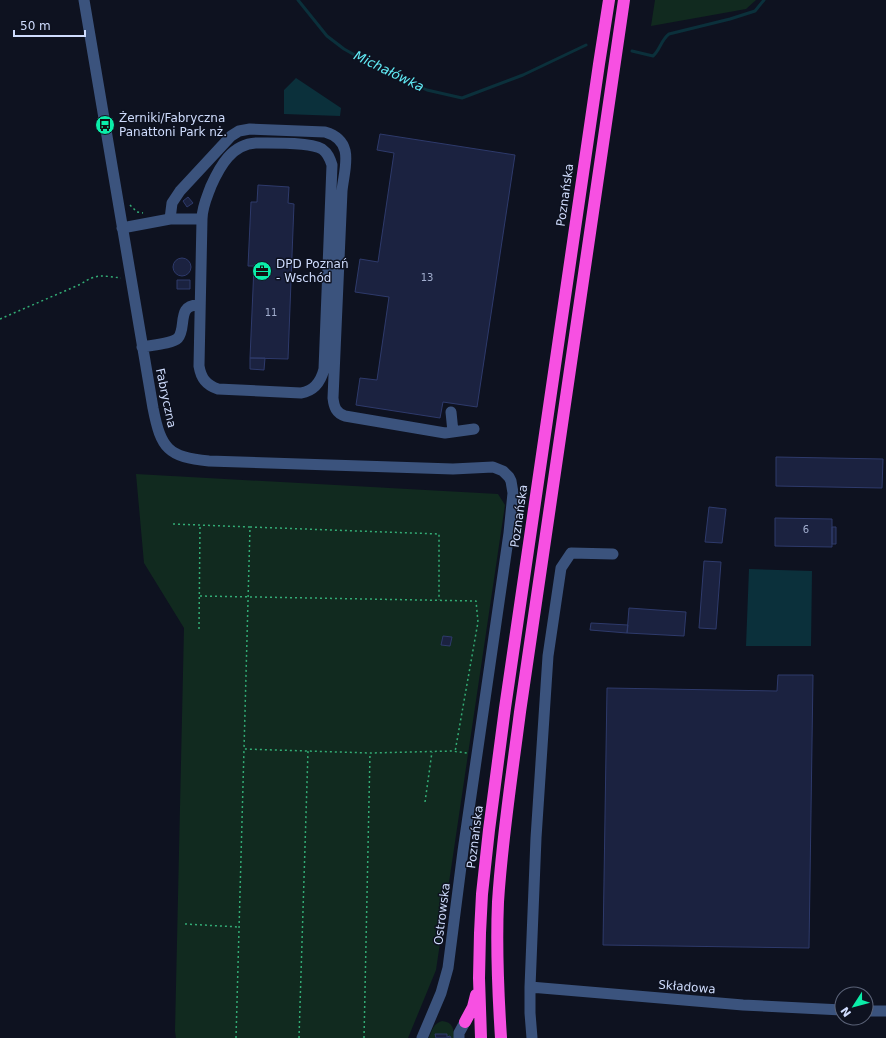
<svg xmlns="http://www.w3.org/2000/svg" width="886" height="1038" viewBox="0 0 886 1038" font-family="'DejaVu Sans',sans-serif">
	<rect width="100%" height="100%" fill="#0e1220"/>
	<path fill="#112a1f" d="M655,0h101l-10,9 -95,17z
		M136,474l362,20 7,11 -69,465 -28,68h-232l-1,-7 9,-403 -40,-65z
		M442,1021c11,1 12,8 12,17h-25c3,-8 4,-14 13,-17z"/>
	<path fill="#0b303b" d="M296,78l45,30 -1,8 -56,-2v-24z
		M749,569l63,2 -1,75h-65z"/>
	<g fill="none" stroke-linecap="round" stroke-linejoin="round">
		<path stroke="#0b303b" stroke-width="3" d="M298,0l29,36 17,13 32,18 31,14 20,9 35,8 61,-23 63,-30
			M632,51l21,5c7,-6 8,-16 16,-22l61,-15 25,-8 9,-11"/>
	</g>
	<path fill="#1b2240" stroke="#2e3a6b" d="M380,134l135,21 -38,252 -34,-5 -3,16 -84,-13 4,-27 17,2 12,-83 -34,-5 5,-33 18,3 16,-109 -17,-3z
		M258,185l31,2 -1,16 6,1 -6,155 -38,-1 4,-92h-6l3,-64h6z
		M188,197l5,6 -6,4 -4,-6z
		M173 267a9 9 0 1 1 18 0a9 9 0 1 1-18 0Z
		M177,280h13v9h-13z
		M250,358h15l-1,12 -14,-1z
		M776,457l107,2 -1,29 -106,-2z
		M709,507l17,2 -4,34 -17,-1z
		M775,518l57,1v28l-57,-1z
		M832,527h4v17h-4z
		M704,561l17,1 -5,67 -17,-1z
		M629,608l57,4 -2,24 -57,-3z
		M591,623l37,2 -1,8 -37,-3z
		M443,636l9,1 -2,9 -9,-1z
		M778,675h35l-4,273 -206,-3 4,-257 170,3z
		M435,1034h12v3l3,-1 1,2h-15z"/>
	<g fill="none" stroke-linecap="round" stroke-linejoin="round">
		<path stroke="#33ac75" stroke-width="1.5" stroke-dasharray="2 3" stroke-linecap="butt" d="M130,205l7,7 6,1
			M0,319l81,-35c16,-11 22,-8 40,-6
			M173,524l77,3 -6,222
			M250,527l189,7v66
			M200,596l276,5 2,21 -23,130
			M199,629l1,-104
			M425,802l7,-50
			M185,924l54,3
			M236,1038l8,-289 126,4 82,-2 15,2
			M299,1038l9,-287
			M364,1038l6,-285"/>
		<path stroke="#3b537d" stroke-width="11" d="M84,0l69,408c8,41 15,49 56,53l244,8 40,-2 10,4 6,6 2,4 2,12 -4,40 -46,318 -15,117 -7,25 -19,45
			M256,143c16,0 54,-1 66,6 6,4 8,10 10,16l-8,204c-3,12 -10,22 -23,24l-83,-4c-12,-4 -17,-11 -19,-23l3,-147c0,-12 5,-22 9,-33 9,-20 21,-42 45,-43z
			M170,219l2,-16 8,-12 51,-55 8,-5 11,-2 75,3c31,9 19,37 17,59l-9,207c1,9 3,15 12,18l100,17 29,-4
			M122,228l48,-9h32
			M142,347c9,-2 30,-3 36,-9 9,-10 -2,-34 21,-33
			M451,412l2,20
			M530,987l213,18 99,5
			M866,1011h20
			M459,1038v-5l6,-11
			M532,1038l-2,-25v-26l6,-149 12,-182 13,-88 10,-15 42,1"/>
		<path stroke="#f750e2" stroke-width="12" d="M465,1022l8,-15 3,-12
			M481,1038l-2,-60 1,-45 2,-39 7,-64 16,-122 94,-644 10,-64
			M501,1038c-3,-46 -5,-91 -3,-136 4,-64 14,-127 22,-190l104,-712"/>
	</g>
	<defs>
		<symbol id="bus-disc" viewBox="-11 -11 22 22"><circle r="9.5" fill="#0beda9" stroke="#0e1220"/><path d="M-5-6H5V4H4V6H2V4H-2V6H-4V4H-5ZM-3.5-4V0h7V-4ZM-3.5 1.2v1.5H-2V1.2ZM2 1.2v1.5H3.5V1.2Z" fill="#111"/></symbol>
		<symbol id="office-disc" viewBox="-11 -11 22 22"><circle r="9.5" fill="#0beda9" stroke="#0e1220"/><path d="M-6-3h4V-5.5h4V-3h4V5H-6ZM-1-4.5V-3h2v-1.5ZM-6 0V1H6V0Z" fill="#111"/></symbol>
	</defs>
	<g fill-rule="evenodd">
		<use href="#bus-disc" x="94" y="114" width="22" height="22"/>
		<use href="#office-disc" x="251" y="260" width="22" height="22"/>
	</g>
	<g text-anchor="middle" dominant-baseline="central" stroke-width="3" stroke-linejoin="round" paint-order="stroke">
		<g font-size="10" fill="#a2aece">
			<text x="427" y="277">13</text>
			<text x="271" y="312">11</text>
			<text x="806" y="529">6</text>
		</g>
		<g font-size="12" fill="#cfdcfd" stroke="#0e1220" text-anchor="start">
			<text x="119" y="118">Żerniki/Fabryczna<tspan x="119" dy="14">Panattoni Park nż.</tspan></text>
			<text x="276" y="264">DPD Poznań<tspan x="276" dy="14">- Wschód</tspan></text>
		</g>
		<g font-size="12" fill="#cfdcfd" stroke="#0e1220">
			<text transform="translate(565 195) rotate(-82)">Poznańska</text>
			<text transform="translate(166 398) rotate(78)">Fabryczna</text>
			<text transform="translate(519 516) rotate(-82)">Poznańska</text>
			<text transform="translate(475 837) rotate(-83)">Poznańska</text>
			<text transform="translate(442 914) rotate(-83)">Ostrowska</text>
			<text transform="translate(687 987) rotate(5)">Składowa</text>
		</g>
		<g font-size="13" font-style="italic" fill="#62eef8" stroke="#0e1220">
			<text transform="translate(389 71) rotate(26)">Michałówka</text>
		</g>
	</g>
	<g transform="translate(854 1006) rotate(234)"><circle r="19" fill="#0e1220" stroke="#5b6378"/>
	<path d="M0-3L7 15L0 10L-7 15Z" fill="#0beda9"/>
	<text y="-6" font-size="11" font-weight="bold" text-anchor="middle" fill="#cfdcfd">N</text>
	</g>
	<path d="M14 30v6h71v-6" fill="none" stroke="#cfdcfd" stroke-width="2"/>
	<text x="20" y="30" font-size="12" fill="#cfdcfd" stroke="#0e1220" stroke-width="3" paint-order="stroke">50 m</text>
</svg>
